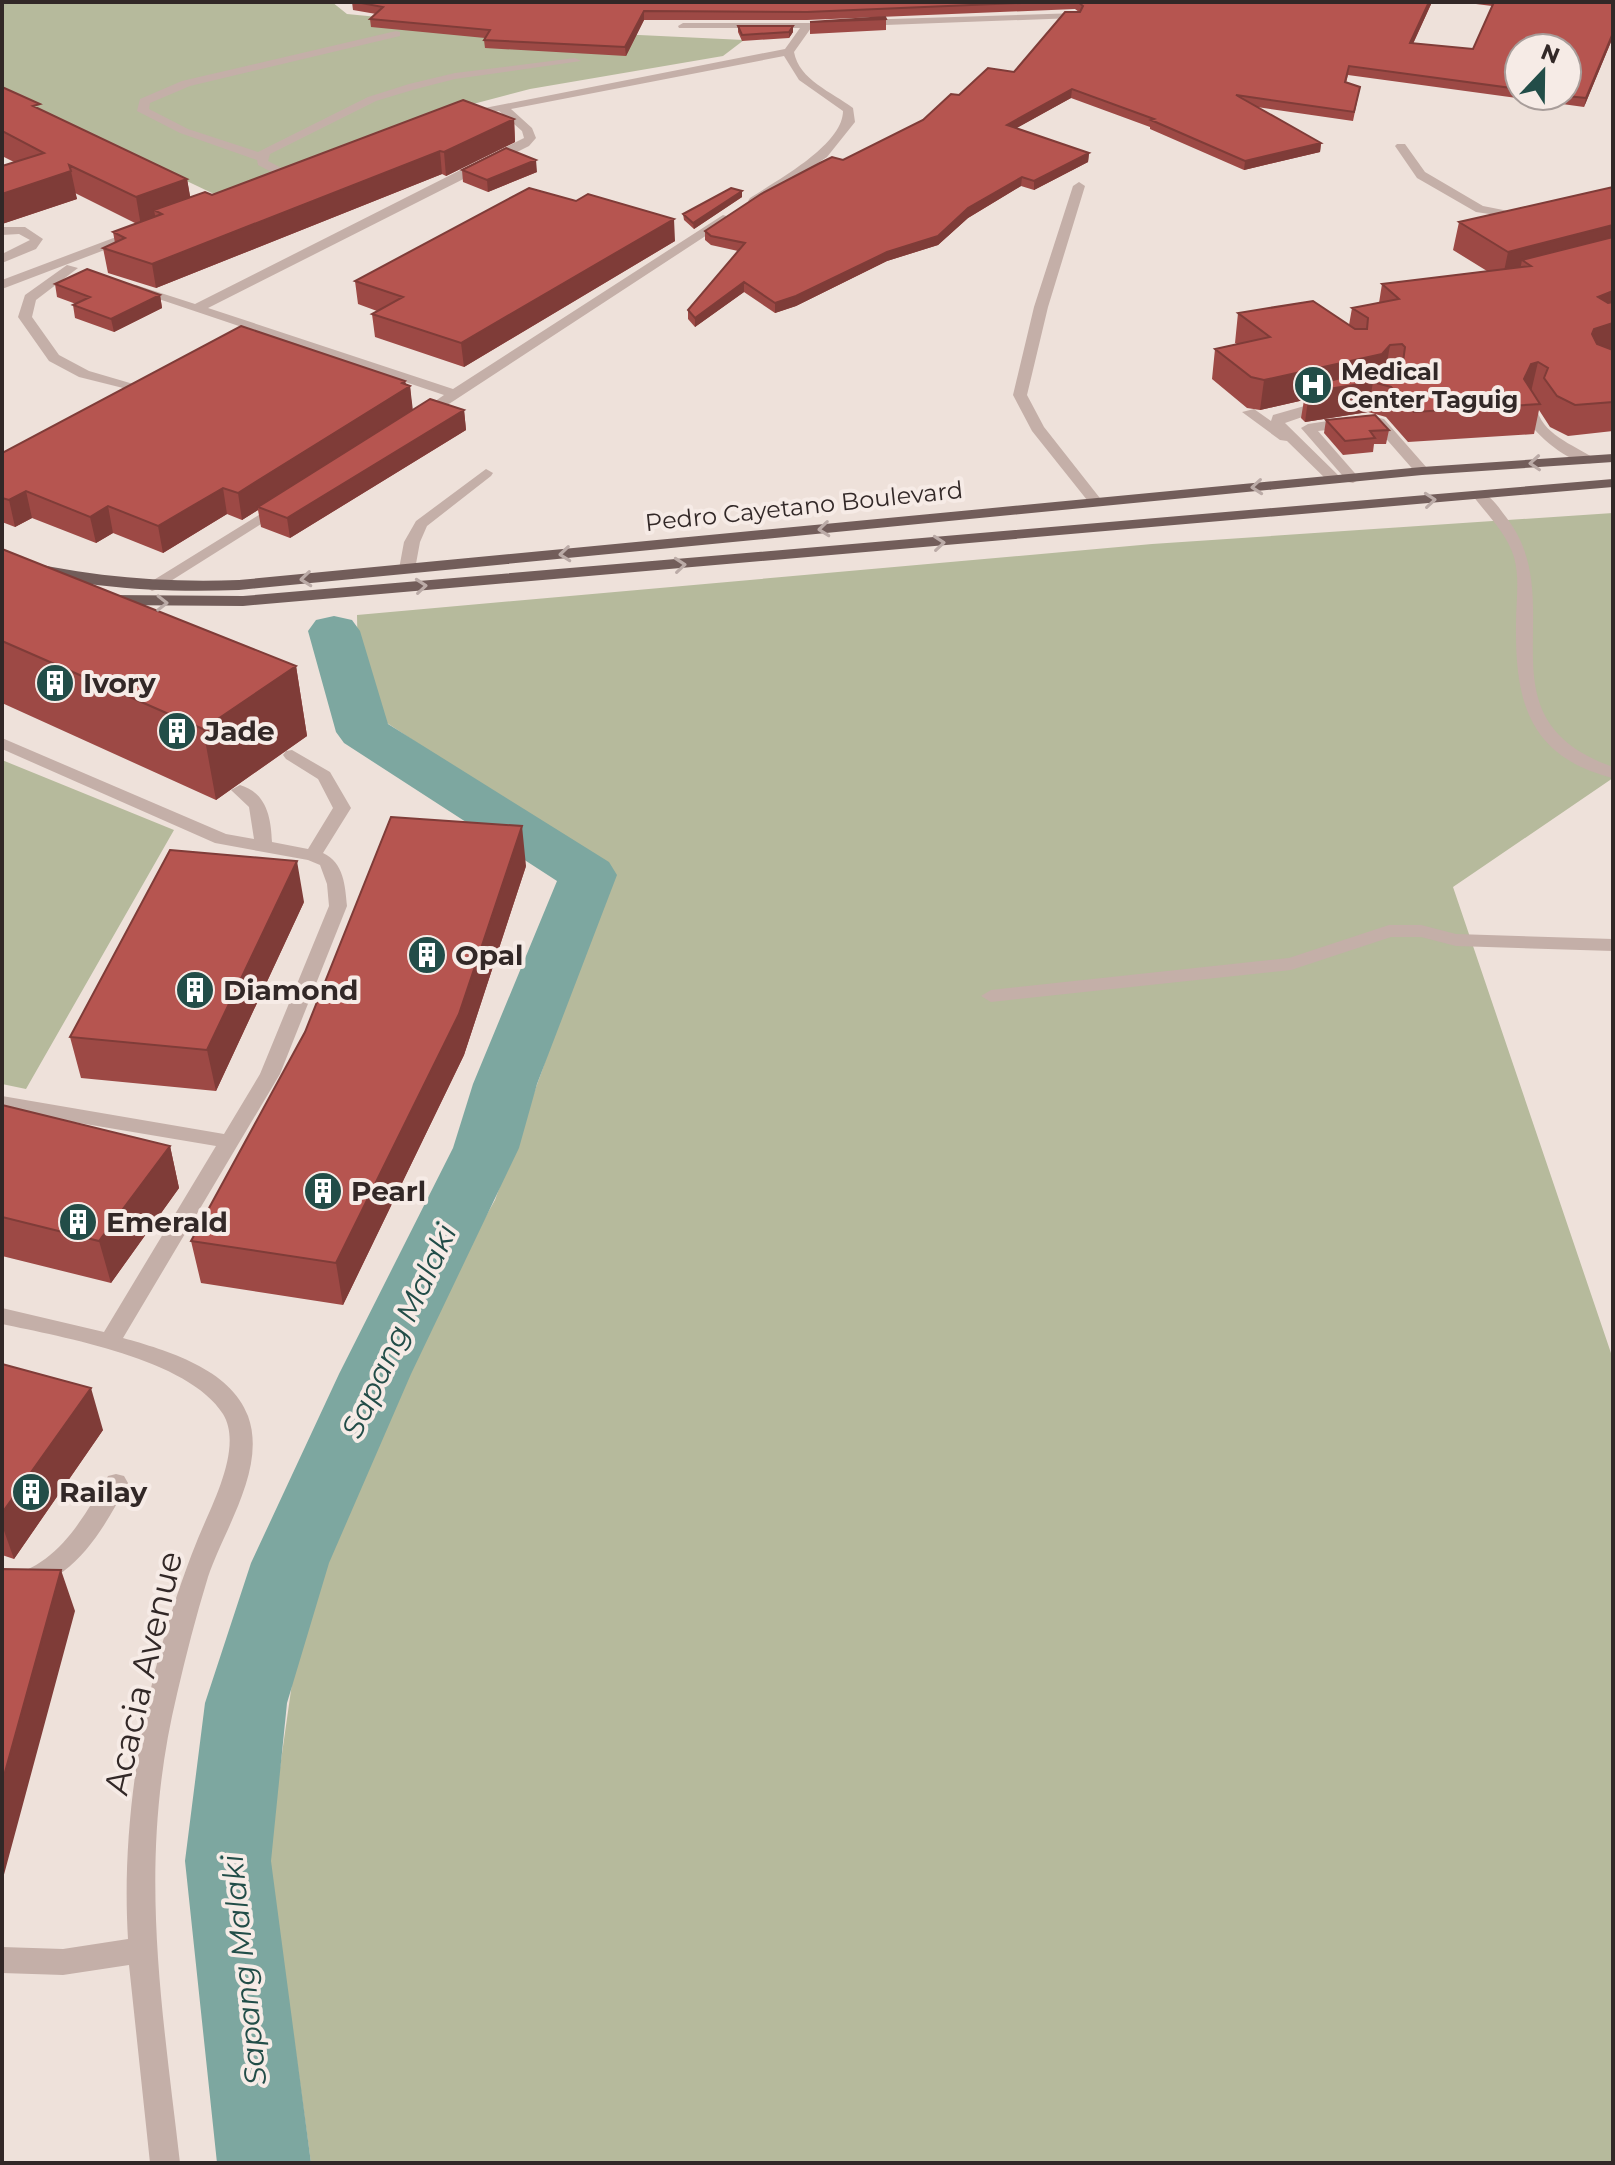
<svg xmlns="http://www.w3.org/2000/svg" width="1615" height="2165" viewBox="0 0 1615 2165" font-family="Montserrat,sans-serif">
	<rect width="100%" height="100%" fill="#eee1da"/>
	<path fill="#b6ba9c" d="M22,2h310l15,12 144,14 253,12 -21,16 -193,33 -91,24 -225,81 -212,-101v-89z
		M1613,513v265l-160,109 160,472v804h-1302l-43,-311 35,-246 99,-241 93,-165 48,-132 64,-199 -232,-154 -17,-41 -1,-59 795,-71z
		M2,760l172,70 -148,259 -24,-5z"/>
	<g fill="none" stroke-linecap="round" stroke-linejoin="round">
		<path fill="#7da7a0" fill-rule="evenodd" d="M334,616l18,4 8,11 28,93 221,138 8,13 -80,209 -18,64 -108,226 -82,189 -42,140 -16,158 40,302h-94l-32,-302 20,-158 46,-140 88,-189 114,-226 20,-64 84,-203 -213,-138 -8,-11 -28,-101 8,-11z"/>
		<path fill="#c4afa8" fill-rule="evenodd" d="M1079,13l1,2 -5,3 -216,8 -5,-3 5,-3z
			M683,23h140v4l-12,1 -17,24c5,28 38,40 59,56l2,14 -28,35 -73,48 -6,-4 2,-3c26,-17 93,-53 93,-87l-44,-31 -15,-24 -273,53 21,19 4,10 -7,8 -321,162 245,81 270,-174 10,3 -307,201 -12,-3 30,-21 -315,-106 7,-4 59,19 329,-166 -2,-7 -23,-20 -36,7 -6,-3 2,-2 326,-64 15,-21h-121l-1,-2z
			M396,31l4,1v4l-210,50 -40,17 -1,6 39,20 70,23 110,-55 41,-13 46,-11 120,-15 6,3 -126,18 -39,10 -40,12 -106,53 -2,7 25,13v6l-4,1 -31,-16 -1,-5 -77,-27 -43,-22 3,-12 42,-18z
			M1397,144h8l20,28 58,34 46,9 -6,4 -47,-7 -59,-34 -22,-32z
			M1079,182l6,4 -37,121 -21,88 17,32 59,75 -7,4 -5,-1 -59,-74 -19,-36 21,-88 39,-121z
			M2,227h23l18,12 -7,10 -34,14v-9l28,-14 -11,-6 -17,1z
			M140,228l6,4 -2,3 -142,54v-9z
			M67,265l11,3 -42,32 -4,17 27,38 30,16 58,17v6l-68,-17 -30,-16 -31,-44 7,-22z
			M1329,399l7,4 -2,3 -49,17 55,54v6h-10l-43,-42 -7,-1 -38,-28 12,-3 17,12 2,-6z
			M1525,400h10c3,32 31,41 57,57v6c-23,3 -64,-34 -72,-55z
			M1367,415l17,4 43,49v6h-10l-43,-49 -56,6 42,48 -7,4 -5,-1 -47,-54 7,-4z
			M486,469l7,4 -2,3 -64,50 -7,16 -5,27 -3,3h-10l-3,-3 5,-27 12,-21z
			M1480,492c11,3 19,16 26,25 68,87 -32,201 107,250v11c-84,-21 -98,-76 -97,-154 0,-23 4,-45 -2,-67 -8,-25 -26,-41 -41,-61z
			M283,500l7,4 -2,3 -130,82 -6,2 -8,-5z
			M2,738l224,96 28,5 -5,-32 -18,-17 9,-5c27,8 31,33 32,57l36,7 25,-41 -15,-29 -32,-20 -3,-4 3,-4 6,-1 38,22 21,36 -28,45c21,10 22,32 24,53l-67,168 -157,264c43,12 108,31 125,78 19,52 -24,113 -40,161 -12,39 -22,78 -31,117 -40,166 -16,304 3,469h-30l-21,-198 -66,10 -61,-2v-26l61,2 65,-10c-8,-129 20,-277 69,-398 13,-33 47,-93 26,-127 -34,-55 -161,-77 -221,-90v-16l102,24 112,-186 -214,-36v-14l222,38 36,-60 69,-168 -2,-22 -7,-19 -12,-5 -93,-17 -213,-94z
			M1389,925h32l35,9 157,5v12l-157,-5 -35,-9h-30l-100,33 -300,32 -10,-6 10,-6 298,-32z
			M116,1474l8,2 4,7c-30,57 -58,103 -126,114v-20c54,-8 80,-57 106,-101z"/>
		<path fill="#725d5a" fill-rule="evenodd" d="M1613,454v8l-191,13 -1183,115c-81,3 -159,-2 -237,-24v-10c79,20 155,27 237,24l1183,-113z
			M1613,479v8l-1370,119 -133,-1 -8,-5 8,-5 133,1z"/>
	</g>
	<path fill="#9d4945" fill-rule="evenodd" d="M352,2h1080l-19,42 60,5 19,-43 -32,-4h153v35l-29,70 -236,-32 -2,8 14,4 -7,34 -96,-14 64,36 -1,9 -76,18 -94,-41v-2l-79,-29 -55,30 73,25 -1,9 -54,28 -13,-4 -53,32 -30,27 -51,16 -91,45 -21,7 -31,-21 -49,35 -7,-8v-9l50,-59 -27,-6 -6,-5v-9l218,-111 36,-25 55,-23 65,-60 -4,-3 -268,11h-163l-18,36 -141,-8 -1,-8 1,-2 -114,-11 -1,-8 6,-5 -23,-4zM1519,48l48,48h-48z
		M886,19v11l-76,4v-12z
		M738,26l55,6 -4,6 -47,3 -4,-9z
		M2,87l39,23 146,69 3,18 22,-2 302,-76 1,23 -69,34 -4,-2 -286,114 -48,-15 -5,-25 12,-5 -2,-11 24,-8 -62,-31 2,6 -75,25v-58l12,-4 -12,-6z
		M462,170l75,2 -49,20 -25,-10z
		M1613,187v244l-45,5 -18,-9 -11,-17 -5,24 -126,8 -22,-25 -18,-5 -63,10 -4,-4 3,-18 -44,10 -13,-2 -35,-29 3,-30 22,-5 -2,-1 3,-30 111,12 3,-17 27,-5 3,-19 105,-13 -34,-21 6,-28z
		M742,191v6l-48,32 -10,-9 -1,-6z
		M576,201l99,40 -211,126 -89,-30 -3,-23 5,-3 -19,-7 -3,-23z
		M55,284l105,11 2,13 -48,24 -39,-14 -2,-13 3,-1 -19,-7z
		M405,381l1,3 4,2 2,24h52l2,20 -176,108 -29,-11 -3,-17 -16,10 -15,-6 -64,39 -50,-20 -17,10 -64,-25 -17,9 -13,-5v-69z
		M1326,420l63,10 -3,14h-12l-1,8 -30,3 -19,-22z
		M2,549l294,117 11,70 -91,64 -214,-97z
		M526,866l-62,189 -121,250 -142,-22 -10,-42 114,-209z
		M304,902l-88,189 -135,-13 -11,-41z
		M2,1105l168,41 9,42 -68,95 -109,-27z
		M2,1364l101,66 -89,129 -12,-4z"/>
	<path fill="#7f3c38" d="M1429,2h3l-23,50 1,-9z
		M644,11v9l-18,36 -1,-9z
		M793,26v6l-4,6v-6z
		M1613,33v4l-29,70 2,-9z
		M1072,89l-1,9 -65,36 1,-9z
		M514,119l1,23 -69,34 -2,-24z
		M1321,143l-1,9 -76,18 1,-9z
		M440,151l2,23 -286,114 -4,-24z
		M1089,153l-1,9 -54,28v-9z
		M536,160l1,12 -49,20 -1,-12z
		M71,171l6,28 -75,25v-30z
		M1022,177l-1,9 -53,32 -30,27 -51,16 -91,45 -21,7v-10l193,-95z
		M187,179l5,28 -38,3 2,10 -15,6 -5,-29z
		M742,191v6l-48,32 -1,-6z
		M674,219l1,22 -211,126 -3,-24z
		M1613,225v24l-91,11 -3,16 -17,5 6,-29z
		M744,282v10l-49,35v-9z
		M1613,291v26l-15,-20z
		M160,295l2,13 -48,24 -3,-13z
		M1613,323v28l-25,7 6,-29z
		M1390,345l-5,30 -8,9v-1l-4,-1 -5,30 -63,10 4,-30 -3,-5 -2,13 -44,10 4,-30z
		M1538,362l-7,30 -7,-13 7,-15z
		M405,381l1,7 4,-2 3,25 -155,96v3l-16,10 -4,-27z
		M464,410l2,20 -176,108 -3,-20z
		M223,488l4,26 -64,39 -5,-27z
		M26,491l6,27 -17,9 -6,-27z
		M108,506l5,27 -17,10 -6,-26z
		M296,666l11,70 -91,64 -13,-71z
		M522,826l4,40 -62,189 -121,250 -7,-42z
		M297,861l7,41 -88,189 -9,-41z
		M170,1146l9,42 -68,95 -12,-42z
		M91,1388l12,42 -89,129 -12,-34v-12z
		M61,1570l14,41 -73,271v-99z"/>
	<path fill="#b65550" stroke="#7f3c38" stroke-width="2" d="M356,2h687l-236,10 -163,-1 -19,36 -141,-7 6,-10 -120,-11 13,-12z
		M1078,2h351l-19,41 63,6 21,-47h119v31l-27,65 -19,-2v-48h-48v41l-170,-23 -4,16 15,5 -6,25 -118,-17 85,48 -76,18 -94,-41 3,-1 -82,-30 -65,36 82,28 -55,28 -12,-4 -54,31 -30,28 -51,16 -91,44 -21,7 -31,-21 -49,36 -7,-8 57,-67 -34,-7 -6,-5 56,-37 59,-31 12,-6 11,3 80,-40 28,-26 8,1 29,-27 26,4 51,-60h15l3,-6z
		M885,17l1,2 -76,3z
		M738,26h55l-4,6 -47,3z
		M2,87l38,17 -7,2 154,73 -51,18 -67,-32 2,6 -69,23v-28l42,-13 -42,-22z
		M463,100l51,19 -70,33 -4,-1 -288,113 -49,-16 22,-10 -12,-6 49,-18 -8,-4 51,-18 7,3z
		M506,148l30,12 -49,20 -25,-10z
		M1613,187v38l-105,27 -49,-30z
		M529,188l47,13 12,-7 86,25 -213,124 -89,-29 31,-17 -48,-16z
		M731,188l11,3 -49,32 -10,-9z
		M1613,237v54l-15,6 10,6 5,-1v21l-19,6 -2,5 5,10 16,6v52l-38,3 -18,-9 -13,-18 4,-10 -10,-6 -7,2 -7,15 16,25 -126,8 -23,-25 -18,-5 -64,10 -3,-5 97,-25 2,-15 -3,-3 -12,1 -8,9 -118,26 -13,-3 -36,-28 55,-12 -32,-24 75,-12 42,28h12l1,-11 -16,-10 47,-9 -17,-15 149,-18 -9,-6z
		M87,269l73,26 -49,24 -38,-14 17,-8 -35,-13z
		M241,326l164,55 -3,2 8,3 -172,107 -15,-5 -65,38 -50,-20 -18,11 -64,-26 -17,9 -7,-2v-45z
		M430,399l34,11 -177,108 -29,-11z
		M1375,415l14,15 -19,1 5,7 -30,3 -19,-21z
		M2,549l294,117 -93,63 -201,-88z
		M391,817l131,9 -63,188 -123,249 -145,-22 114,-209z
		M170,850l127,11 -90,189 -137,-13z
		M2,1105l168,41 -71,95 -97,-24z
		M2,1364l89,24 -89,125z
		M2,1569l59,1 -59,213z"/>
	<defs><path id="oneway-chevron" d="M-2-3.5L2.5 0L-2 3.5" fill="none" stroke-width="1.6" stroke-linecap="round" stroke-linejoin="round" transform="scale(2)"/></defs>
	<g stroke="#bbaba7">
		<use href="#oneway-chevron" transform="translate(1535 463) rotate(176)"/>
		<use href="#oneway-chevron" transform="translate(1257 487) rotate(175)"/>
		<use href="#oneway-chevron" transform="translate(1430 500) rotate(-5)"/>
		<use href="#oneway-chevron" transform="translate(824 529) rotate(174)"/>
		<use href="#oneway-chevron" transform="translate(939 543) rotate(-5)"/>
		<use href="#oneway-chevron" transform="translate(565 554) rotate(174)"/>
		<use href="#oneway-chevron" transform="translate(680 565) rotate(-5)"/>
		<use href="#oneway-chevron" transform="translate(306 579) rotate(174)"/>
		<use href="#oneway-chevron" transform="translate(421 586) rotate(-5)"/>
		<use href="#oneway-chevron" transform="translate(162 603) rotate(1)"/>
	</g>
	<defs>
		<symbol id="hospital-disc" viewBox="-11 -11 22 22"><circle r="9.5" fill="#224d48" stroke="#f6ebe6"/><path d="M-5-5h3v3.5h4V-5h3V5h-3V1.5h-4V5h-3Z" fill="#fff"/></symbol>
		<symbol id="building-disc" viewBox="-11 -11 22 22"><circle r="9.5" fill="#224d48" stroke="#f6ebe6"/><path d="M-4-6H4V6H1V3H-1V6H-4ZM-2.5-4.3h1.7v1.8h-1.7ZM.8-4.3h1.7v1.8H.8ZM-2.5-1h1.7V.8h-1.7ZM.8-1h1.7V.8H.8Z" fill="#fff"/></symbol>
	</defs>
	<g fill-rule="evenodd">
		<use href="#hospital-disc" x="1291" y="363" width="44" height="44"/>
		<use href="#building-disc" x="33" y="661" width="44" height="44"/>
		<use href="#building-disc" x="155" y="709" width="44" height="44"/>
		<use href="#building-disc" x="405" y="933" width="44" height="44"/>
		<use href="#building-disc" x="173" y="968" width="44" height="44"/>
		<use href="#building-disc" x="301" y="1169" width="44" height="44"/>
		<use href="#building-disc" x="56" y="1200" width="44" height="44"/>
		<use href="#building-disc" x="9" y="1470" width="44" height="44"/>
	</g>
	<g text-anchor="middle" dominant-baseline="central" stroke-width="8" stroke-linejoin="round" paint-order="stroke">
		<g font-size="24" font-weight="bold" fill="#322827" stroke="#f6ebe6" text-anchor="start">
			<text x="1341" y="371">Medical<tspan x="1341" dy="28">Center Taguig</tspan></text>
		</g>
		<g font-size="24" fill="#322827" stroke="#f6ebe6">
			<text transform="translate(804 506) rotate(-6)">Pedro Cayetano Boulevard</text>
		</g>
		<g font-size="28" font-weight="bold" fill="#322827" stroke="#f6ebe6" text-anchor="start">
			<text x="83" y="683">Ivory</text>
			<text x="205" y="731">Jade</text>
			<text x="455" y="955">Opal</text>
			<text x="223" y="990">Diamond</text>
			<text x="351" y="1191">Pearl</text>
			<text x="106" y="1222">Emerald</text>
			<text x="59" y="1492">Railay</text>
		</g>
		<g font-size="30" font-style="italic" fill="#224d48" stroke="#f6ebe6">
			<text transform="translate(399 1331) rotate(-65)">Sapang Malaki</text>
			<text transform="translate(244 1970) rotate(-96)">Sapang Malaki</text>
		</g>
		<g font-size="34" fill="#322827" stroke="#f6ebe6">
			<text transform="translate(143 1673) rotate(-77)">Acacia Avenue</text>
		</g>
	</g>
	<rect width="1615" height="2165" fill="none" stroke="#322827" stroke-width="8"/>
	<g transform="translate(1543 72) rotate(22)"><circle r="38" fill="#f6ebe6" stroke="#a89d9a" stroke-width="2"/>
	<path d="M0-6L14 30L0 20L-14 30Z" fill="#224d48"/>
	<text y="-12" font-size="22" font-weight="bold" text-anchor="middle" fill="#322827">N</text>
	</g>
</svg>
